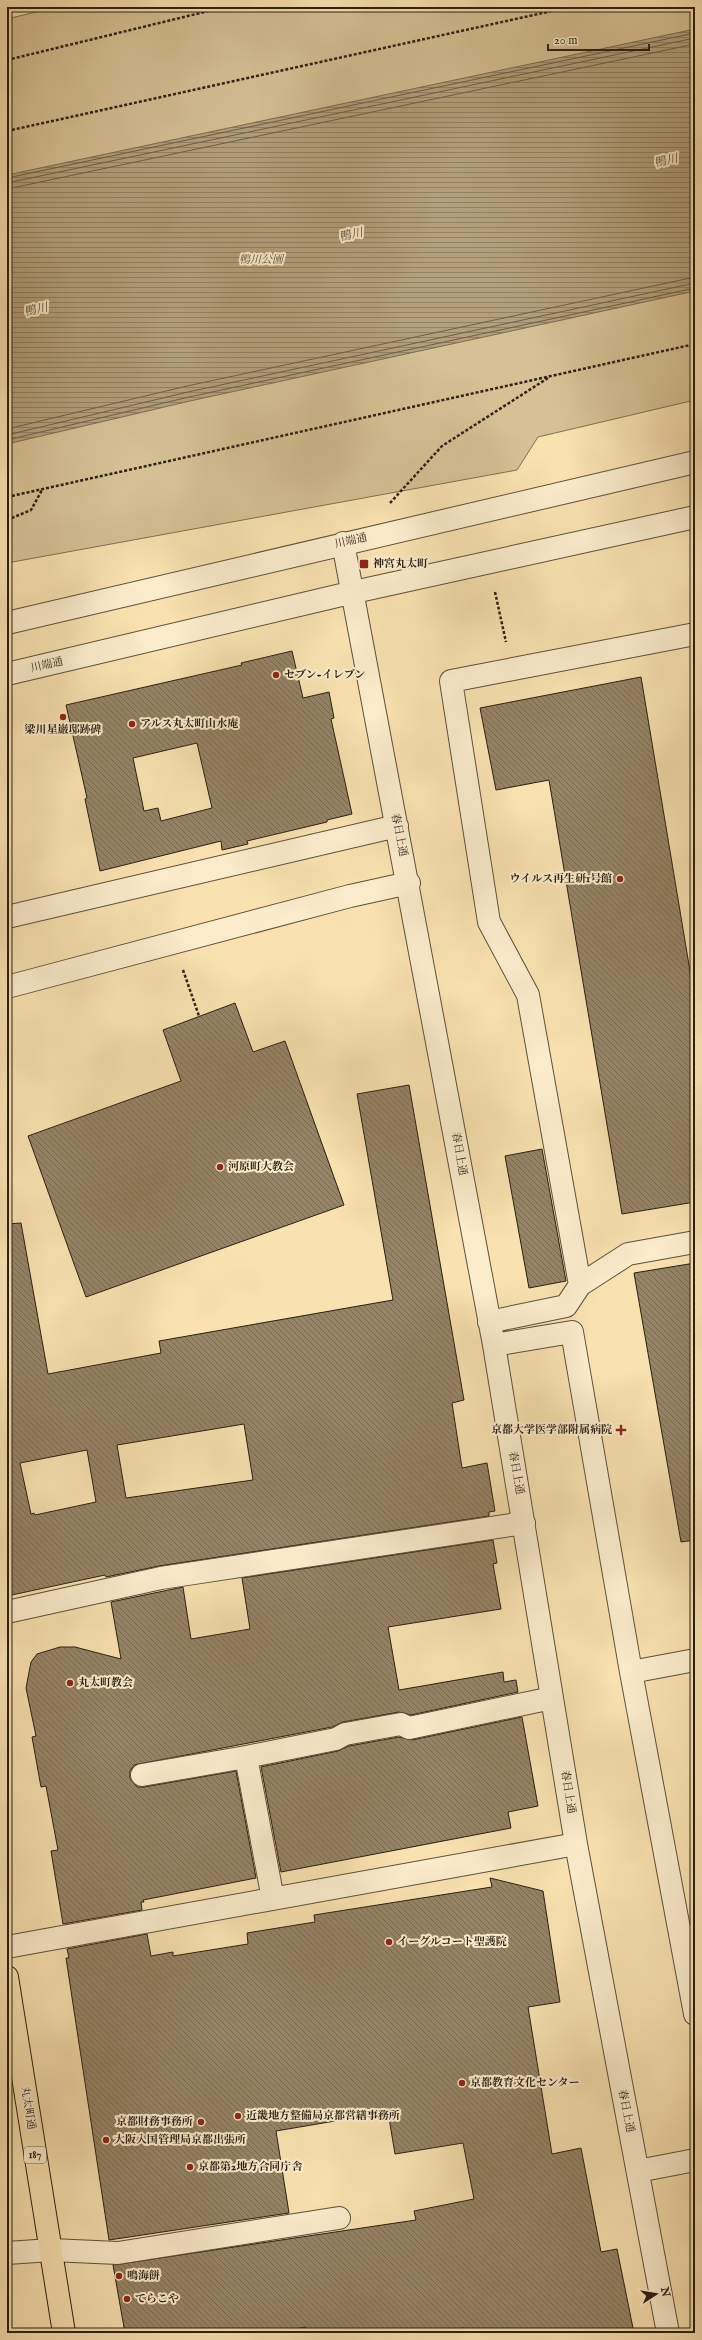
<svg xmlns="http://www.w3.org/2000/svg" width="702" height="2340" viewBox="0 0 702 2340" font-family="'IM FELL English','Noto Serif JP',serif">
	<defs>
		<pattern id="water-rules" width="6" height="5" patternUnits="userSpaceOnUse"><rect width="6" height="5" fill="#b39f7b"/><path d="M0 2.5h6" fill="none" stroke="#928164"/></pattern>
		<pattern id="building-back-hatch" width="6" height="6" patternUnits="userSpaceOnUse"><rect width="6" height="6" fill="#968465"/><path d="M-1 5l2 2M0 0l6 6M5-1l2 2" fill="none" stroke="#7b6b52"/></pattern>
	</defs>
	<rect width="100%" height="100%" fill="#f9e1b0"/>
	<filter id="stains"><feTurbulence type="fractalNoise" baseFrequency=".005" numOctaves="4"/><feColorMatrix values="0 0 0 0 .2 0 0 0 0 .09 0 0 0 0 .02 0 0 0 .5 -.17"/></filter>
	<radialGradient id="worn" r=".72"><stop offset=".6" stop-color="#630" stop-opacity="0"/><stop offset="1" stop-color="#630" stop-opacity=".3"/></radialGradient>
	<path fill="#d6c095" stroke="#807054" d="M56,7h639v393l-157,37 -21,33 -510,93v-544z"/>
	<path fill="url(#water-rules)" stroke="#7d6c52" d="M695,29v262l-505,110 -183,43v-269z"/>
	<g fill="none" stroke-linecap="round" stroke-linejoin="round">
		<path stroke="#6f5f48" stroke-width="1" d="M7,178l688,-145
			M7,183l688,-145
			M7,189l688,-145
			M7,429l180,-43 508,-109
			M7,435l181,-43 507,-109
			M7,440l182,-43 506,-109"/>
	</g>
	<path fill="url(#building-back-hatch)" stroke="#2b1f14" fill-rule="evenodd" d="M292,651l11,47 26,-6 5,26 -3,1 21,95 -25,6v2l-80,19 1,3 -26,6 -1,-9 -121,30 -15,-72 2,-1 -21,-93 176,-40 -1,-2zM197,743l15,65 -51,13 -3,-13 -14,3 -11,-53z
		M641,677l54,324v201l-73,12 -73,-434 -53,10 -16,-82z
		M235,1003l18,49 32,-11 59,164 -258,92 -58,-161 153,-55 -18,-51z
		M409,1085l55,315 -12,3 10,65 25,-5 8,48 -6,1v4l-330,50 -53,11 -1,-2 -98,21v-372l14,-1 27,151 113,-21 -2,-12 234,-41 -36,-206zM244,1424l9,56 -127,18 -9,-53zM87,1450l9,52 -61,13 -1,-2 -3,1 -11,-51z
		M542,1149l24,132 -37,7 -24,-132z
		M695,1263v277l-14,2 -47,-269z
		M493,1540l4,23 -4,1 8,45 -113,18 11,63 104,-18 1,10 12,-2 2,12 -107,23 -12,-3 -56,10 -11,5 -198,38 -4,6v7l7,9h7l92,-16 20,107 -113,22 1,2h-3l1,8 -79,14 -12,-73 7,-1 -12,-64 -5,1 -9,-50 4,-1 -10,-48 5,-26 6,-8 23,-7h15l46,12 -10,-57 72,-15 8,52 59,-10 -8,-51z
		M522,1717l16,89 -30,6 3,16 -230,44 -20,-105 77,-16 11,-5 50,-9 13,3z
		M490,1878l53,13 17,111 -32,5 24,147 29,-6 20,104 16,-3 17,84h-169l-1,-5 -30,5h-127l-1,-6 -35,6h-146l-12,-68 303,-45 -2,-9 60,-12 -11,-56 -68,11 -7,-42 -112,19 13,82 -180,27 -43,-282h3l-2,-9 80,-15 4,22 22,-4v4l75,-12 -1,-11 68,-11 -1,-7 178,-28z"/>
	<g fill="none" stroke-linecap="round" stroke-linejoin="round">
		<defs>
			<path id="minor" d="M343,543l151,802 82,499 92,489
				M7,623l688,-161
				M695,634l-244,47 38,241 39,73 52,290 48,-31 67,-12
				M7,674l347,-82 341,-75
				M7,917l390,-91
				M7,987l343,-91 59,-13
				M489,1322l77,-16 14,-21
				M494,1345l78,-13 59,340 64,342
				M7,1612l154,-34 363,-55
				M631,1672l64,-12
				M142,1775l104,-18
				M273,1899l-27,-142 90,-18 9,-5 56,-10 8,4 143,-30
				M7,1947l569,-103
				M638,2171l57,-11
				M7,2253l44,-3 67,3 221,-35"/>
			<path id="major" d="M7,1977l57,356"/>
		</defs>
		<use href="#minor" stroke="#5e503b" stroke-width="24"/>
		<use href="#major" stroke="#2b1f14" stroke-width="24"/>
		<path stroke="#2b1f14" stroke-width="2.5" stroke-dasharray="3 2" stroke-linecap="butt" d="M7,60l218,-53
			M7,131l563,-124
			M7,497l688,-153
			M390,503l52,-57 106,-68
			M7,520l24,-10 11,-20
			M495,592l11,50
			M183,970l16,46"/>
		<use href="#minor" stroke="#fbeccc" stroke-width="22"/>
		<use href="#major" stroke="#f9e1b0" stroke-width="22"/>
	</g>
	<g fill="#8f2418" stroke="#fbeccc" stroke-width="1.5">
		<rect x="359" y="559" width="10" height="10" rx="2"/>
		<circle cx="276" cy="675" r="4"/>
		<circle cx="63" cy="717" r="4"/>
		<circle cx="132" cy="724" r="4"/>
		<circle cx="620" cy="879" r="4"/>
		<circle cx="220" cy="1167" r="4"/>
		<path d="M619 1424h4v4h4v4h-4v4h-4v-4h-4v-4h4z"/>
		<circle cx="70" cy="1683" r="4"/>
		<circle cx="389" cy="1942" r="4"/>
		<circle cx="462" cy="2083" r="4"/>
		<circle cx="238" cy="2116" r="4"/>
		<circle cx="201" cy="2122" r="4"/>
		<circle cx="106" cy="2140" r="4"/>
		<circle cx="190" cy="2167" r="4"/>
		<circle cx="119" cy="2276" r="4"/>
		<circle cx="127" cy="2299" r="4"/>
	</g>
	<g text-anchor="middle" dominant-baseline="central" stroke-width="4" stroke-linejoin="round" paint-order="stroke">
		<rect fill="#fbeccc" stroke="#695c4b" stroke-width="1" x="24" y="2147" width="22" height="16" rx="3"/>
		<g font-size="10" font-weight="bold" fill="#2b1f14">
			<text x="35" y="2155">187</text>
		</g>
		<g font-size="11" font-style="italic" fill="#5e4f3b" stroke="#fbeccc">
			<text x="261" y="260">鴨川公園</text>
		</g>
		<g font-size="11" fill="#2b1f14" stroke="#fbeccc">
			<text transform="translate(351 541) rotate(-13)">川端通</text>
			<text transform="translate(47 665) rotate(-13)">川端通</text>
			<text transform="translate(399 835) rotate(79)">春日上通</text>
			<text transform="translate(459 1154) rotate(80)">春日上通</text>
			<text transform="translate(516 1473) rotate(80)">春日上通</text>
			<text transform="translate(568 1792) rotate(81)">春日上通</text>
			<text transform="translate(28 2108) rotate(81)">丸太町通</text>
			<text transform="translate(626 2111) rotate(79)">春日上通</text>
		</g>
		<g font-size="11" font-weight="bold" fill="#2b1f14" stroke="#fbeccc" text-anchor="start">
			<text x="373" y="564">神宮丸太町</text>
			<text x="284" y="675">セブン-イレブン</text>
			<text x="140" y="724">アルス丸太町山水庵</text>
			<text x="63" y="730" text-anchor="middle">梁川星巌邸跡碑</text>
			<text x="612" y="879" text-anchor="end">ウイルス再生研1号館</text>
			<text x="228" y="1167">河原町大教会</text>
			<text x="612" y="1430" text-anchor="end">京都大学医学部附属病院</text>
			<text x="78" y="1683">丸太町教会</text>
			<text x="397" y="1942">イーグルコート聖護院</text>
			<text x="470" y="2083">京都教育文化センター</text>
			<text x="246" y="2116">近畿地方整備局京都営繕事務所</text>
			<text x="193" y="2122" text-anchor="end">京都財務事務所</text>
			<text x="114" y="2140">大阪入国管理局京都出張所</text>
			<text x="198" y="2167">京都第2地方合同庁舎</text>
			<text x="127" y="2276">鳴海餅</text>
			<text x="135" y="2299">てらこや</text>
		</g>
		<g font-size="12" font-style="italic" fill="#5b4c38" stroke="#fbeccc">
			<text transform="translate(666 161) rotate(-13)">鴨川</text>
			<text transform="translate(351 235) rotate(-13)">鴨川</text>
			<text transform="translate(36 310) rotate(-13)">鴨川</text>
		</g>
	</g>
	<rect width="702" height="2340" fill="none" stroke="#f9e1b0" stroke-width="24"/>
	<rect x="8" y="8" width="686" height="2324" fill="none" stroke="#2b1f14" stroke-width="2"/>
	<rect x="12" y="12" width="678" height="2316" fill="none" stroke="#2b1f14"/>
	<g transform="translate(656 2294) rotate(78)" stroke="#fbeccc" stroke-width="3" paint-order="stroke">
	<path d="M0-3L7 15L0 10L-7 15Z" fill="#2b1f14"/>
	<text y="-6" font-size="11" font-weight="bold" text-anchor="middle" fill="#2b1f14">N</text>
	</g>
	<path d="M548 44v6h101v-6" fill="none" stroke="#2b1f14" stroke-width="2"/>
	<text x="554" y="44" font-size="12" fill="#2b1f14" stroke="#fbeccc" stroke-width="3" paint-order="stroke">20 m</text>
	<rect width="100%" height="100%" filter="url(#stains)"/>
	<rect width="100%" height="100%" fill="url(#worn)"/>
</svg>
